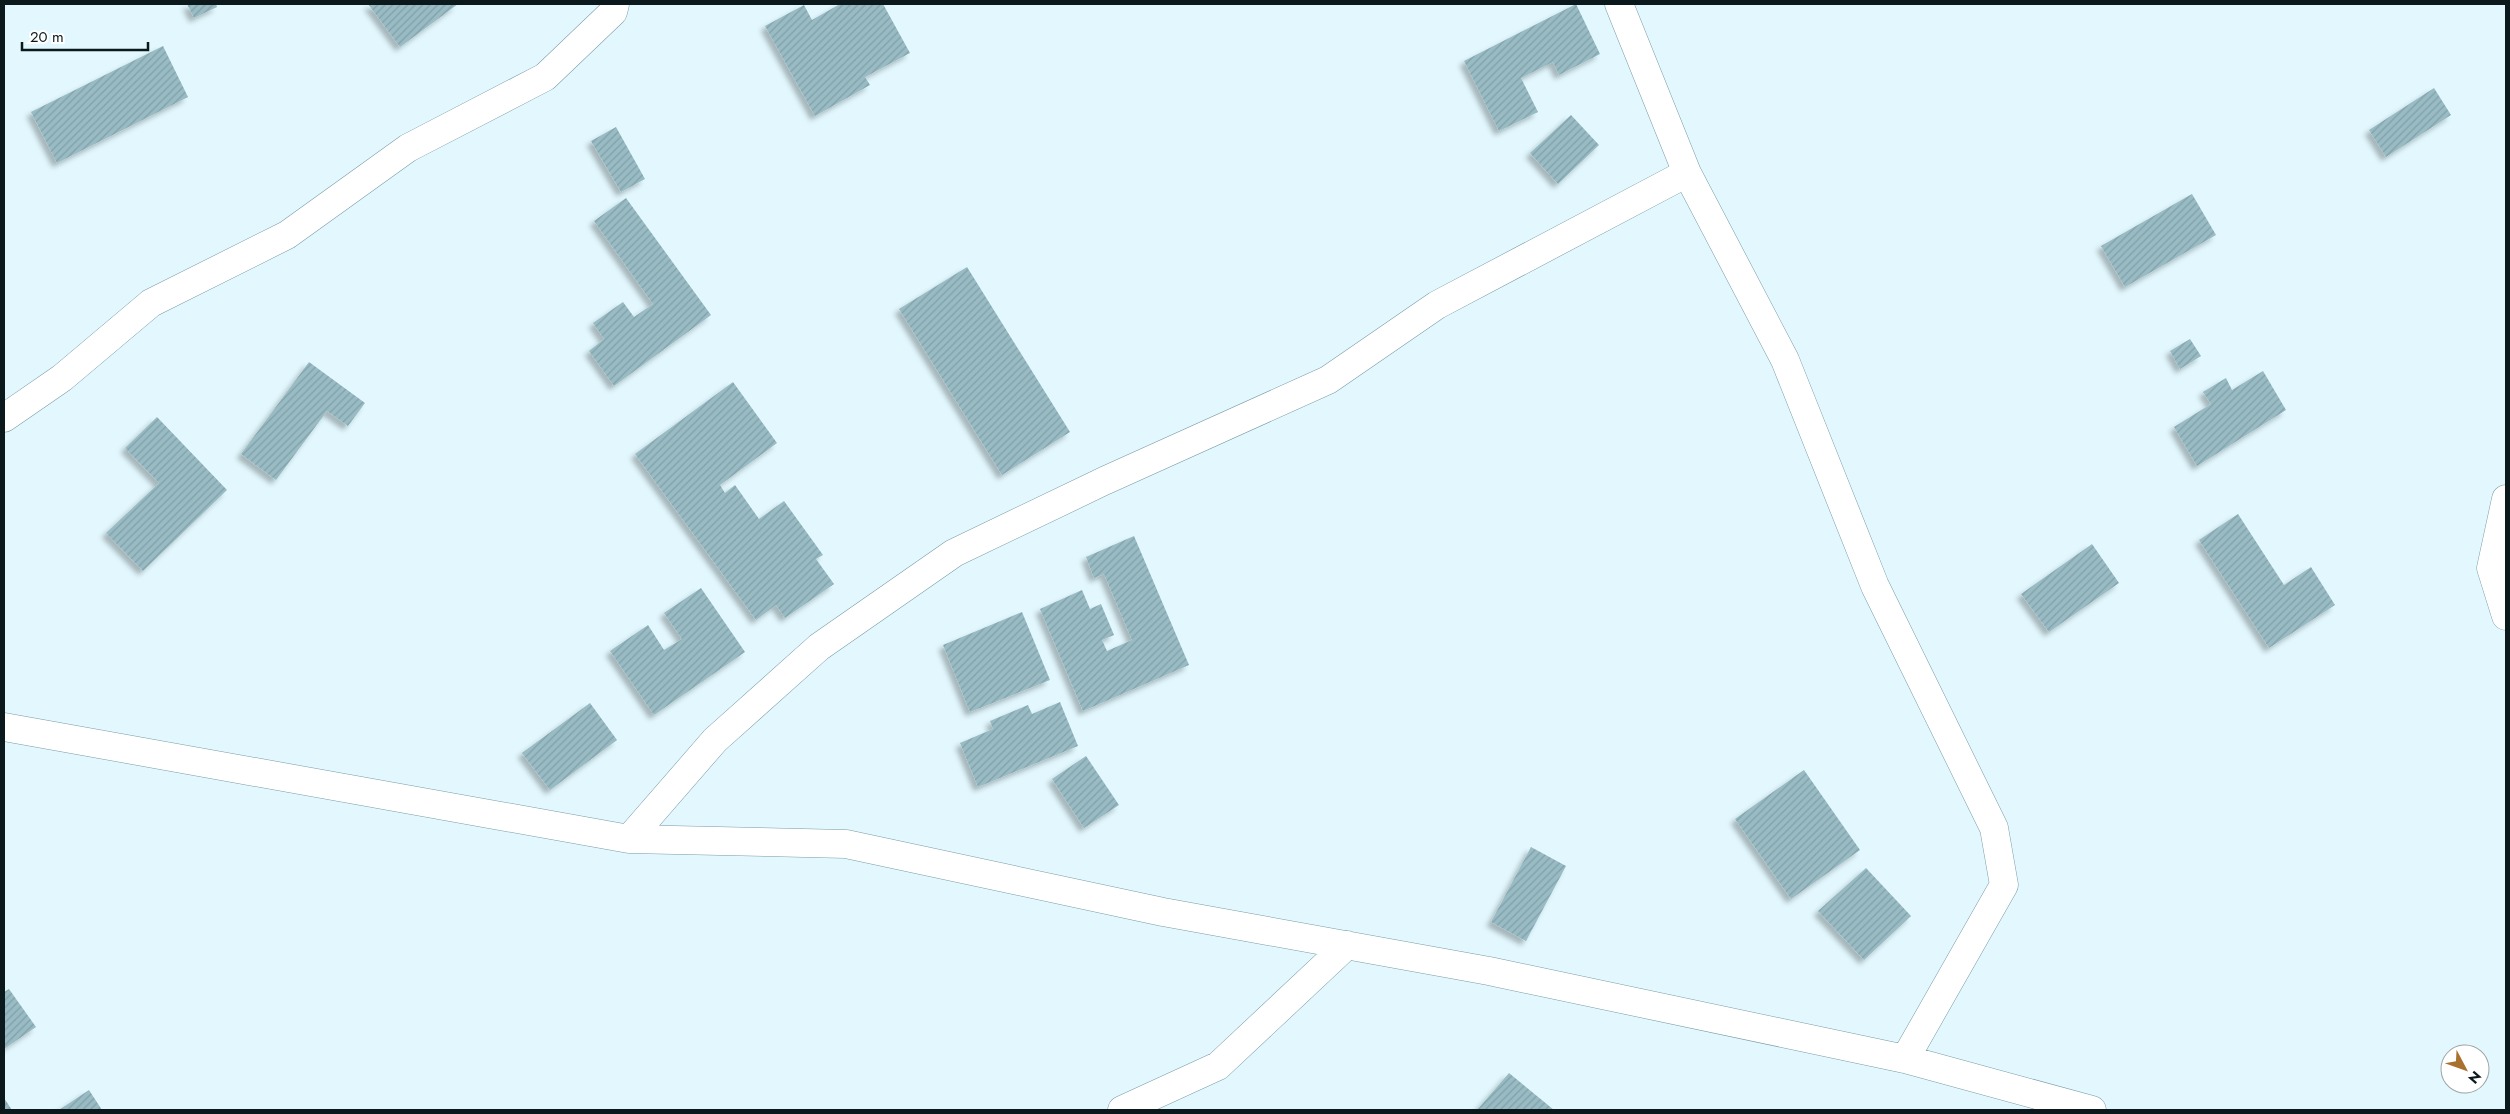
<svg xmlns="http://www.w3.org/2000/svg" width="2510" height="1114" viewBox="0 0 2510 1114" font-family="Jost,sans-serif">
	<defs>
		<pattern id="building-hatch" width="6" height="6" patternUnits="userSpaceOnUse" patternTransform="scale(1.25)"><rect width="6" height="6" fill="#98bbc4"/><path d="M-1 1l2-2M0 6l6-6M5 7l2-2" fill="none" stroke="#82a0a8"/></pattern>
		<filter id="shadow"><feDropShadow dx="-4.5" dy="4.5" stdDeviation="2.5" flood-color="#0004"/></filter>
	</defs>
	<rect width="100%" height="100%" fill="#e2f8fe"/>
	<path fill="url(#building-hatch)" filter="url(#shadow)" d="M187,4h29l1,3 -23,11z
		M368,4h90l-58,43z
		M840,4h43l27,49 -45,24 5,8 -55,31 -50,-90 39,-21 8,15z
		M1576,4l24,50 -41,21 -6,-13 -32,16 17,34 -39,19 -35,-70z
		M163,46l25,51 -131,66 -26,-51z
		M2434,88l17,27 -65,42 -17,-27z
		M1571,115l28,30 -41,39 -28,-31z
		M616,127l29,52 -24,13 -30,-51z
		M2192,194l24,41 -91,52 -24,-41z
		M626,198l85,117 -97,71 -25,-35 15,-12 -11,-16 30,-21 11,15 19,-13 -59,-83z
		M967,267l103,165 -68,43 -103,-166z
		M2190,339l11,17 -21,13 -10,-18z
		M309,362l56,41 -17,23 -21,-15 -51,69 -35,-26z
		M2263,371l23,39 -89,56 -23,-39 37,-23 -8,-12 23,-14 6,12z
		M733,382l44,61 -57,42 5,8 10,-8 24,34 25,-18 39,54 -7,4 18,25 -49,34 -9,-13 -20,15 -121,-166z
		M157,417l70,73 -84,81 -37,-38 53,-50 -34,-35z
		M2238,514l46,71 27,-18 24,38 -66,43 -70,-108z
		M1134,536l55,129 -106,46 -43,-102 42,-19 8,19 11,-5 13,31 -12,5 5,11 25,-11 -28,-66 -10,4 -8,-21z
		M2092,544l27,39 -70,49 -28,-38z
		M701,588l44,64 -91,63 -44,-64 38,-26 16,25 18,-11 -18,-26z
		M1022,612l28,68 -80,32 -27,-67z
		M1060,702l18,44 -100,41 -18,-44 33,-14 -3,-8 38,-16 4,9z
		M590,703l27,37 -67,50 -28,-37z
		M1086,756l33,49 -35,23 -32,-49z
		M1804,770l56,80 -69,49 -56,-80z
		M1531,847l35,19 -40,75 -35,-19z
		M1866,868l45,48 -47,44 -46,-49z
		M9,989l27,38 -32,22v-57z
		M1509,1073l45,37h-77z
		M89,1090l13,20h-43z
		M4,1098l8,12h-8z"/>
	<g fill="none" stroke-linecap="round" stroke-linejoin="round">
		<defs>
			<path id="minor" d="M1619,4l68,169 98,187 90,226 119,242 10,57 -99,174
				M4,418l58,-40 89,-75 136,-68 121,-87 137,-71 68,-65 2,-8
				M2506,499l-15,69 15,48
				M4,727l625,112 217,5 317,68 326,59 416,88 187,51
				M629,839l86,-99 104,-93 135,-94 150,-72 224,-101 109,-75 250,-132
				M1122,1110l96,-44 129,-121"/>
		</defs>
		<use href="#minor" stroke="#7a9ca4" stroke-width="29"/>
		<use href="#minor" stroke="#fff" stroke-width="28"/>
	</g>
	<rect width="2510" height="1114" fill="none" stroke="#0b191c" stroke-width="10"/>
	<g transform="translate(2465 1069) rotate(131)"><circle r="24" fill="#ffffff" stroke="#9da3a4"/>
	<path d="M0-4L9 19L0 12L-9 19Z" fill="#aa7030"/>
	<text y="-8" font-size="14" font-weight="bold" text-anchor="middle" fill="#0b191c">N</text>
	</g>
	<path d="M22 42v8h126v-8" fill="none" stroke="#0b191c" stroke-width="2.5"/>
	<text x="30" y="42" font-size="15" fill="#0b191c" stroke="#ffffff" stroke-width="4" paint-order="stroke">20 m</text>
</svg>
